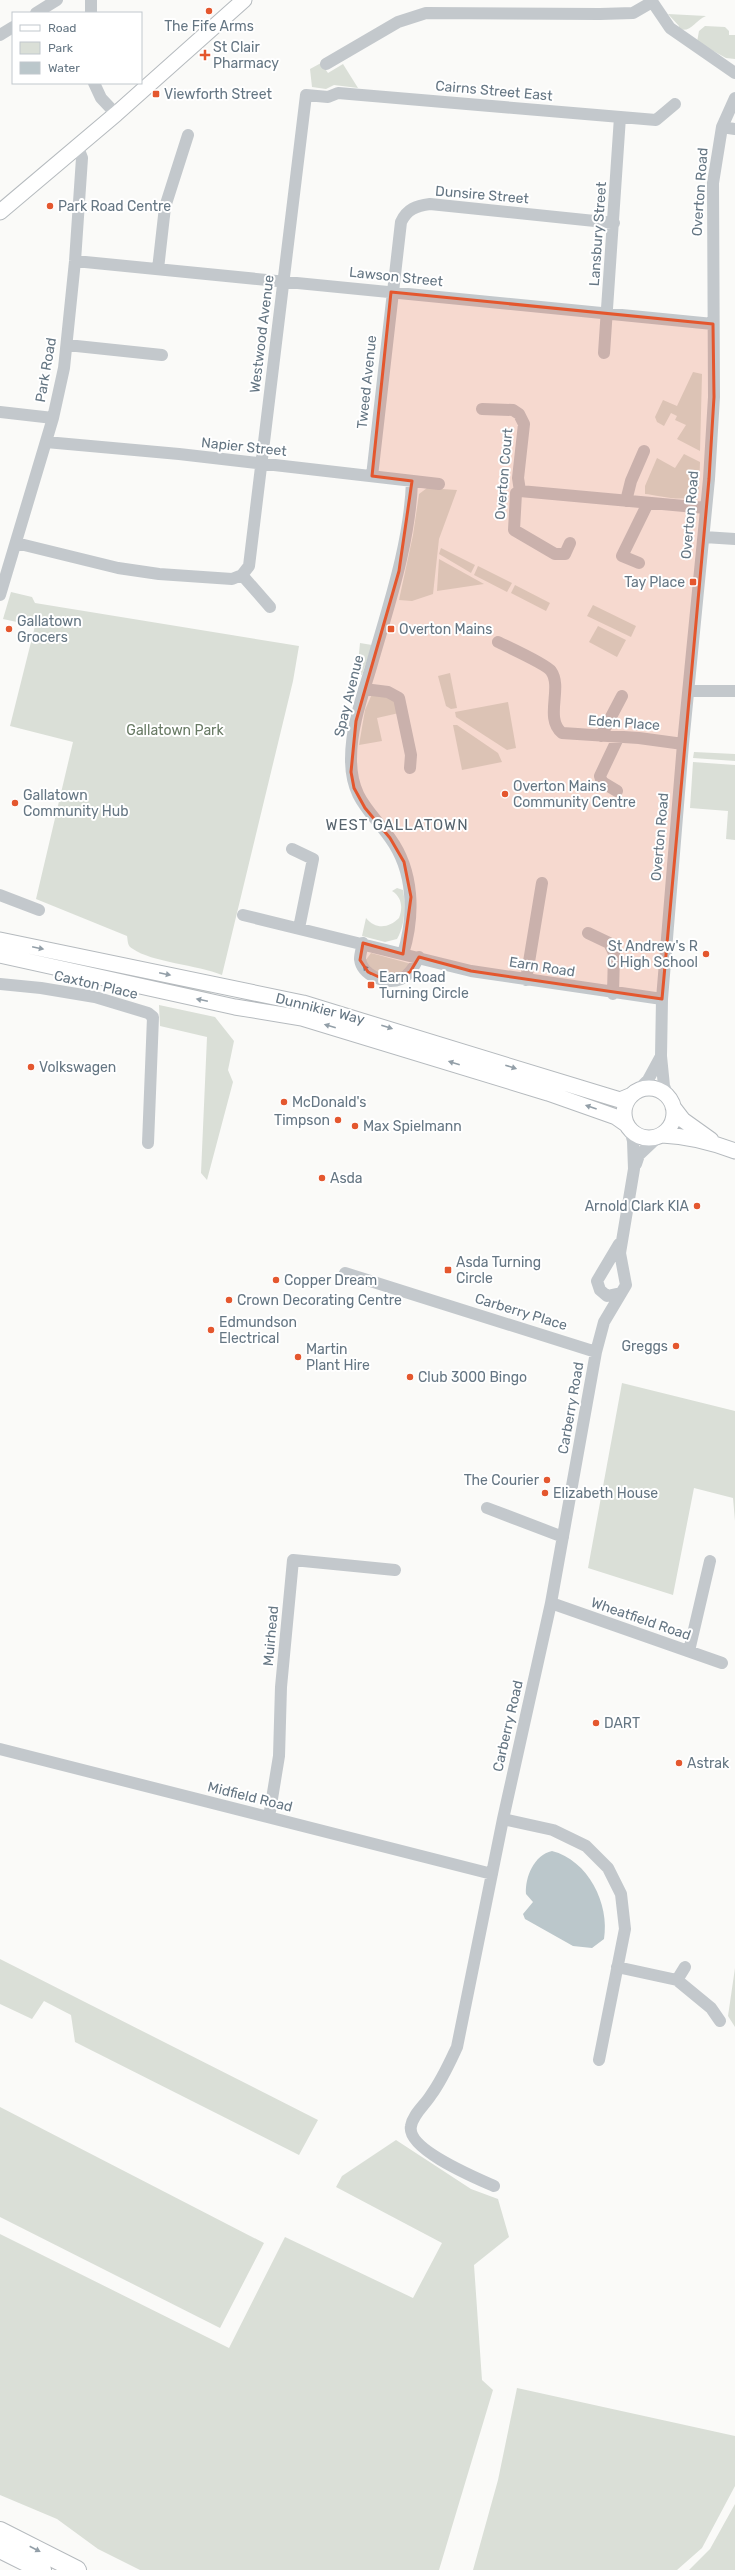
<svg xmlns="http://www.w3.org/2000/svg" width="735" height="2570" viewBox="0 0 735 2570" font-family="Rubik,sans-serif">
	<rect width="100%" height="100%" fill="#fafaf8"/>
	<path fill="#dadfd7" d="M668,14l38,2c-12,5 -14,17 -28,13l1,-3z
		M705,26l20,1 4,4v4h6v24l-9,-1 -29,-16 2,-11z
		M321,63l7,10 15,-9 15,24 -24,-3 -8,4 -14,-2 -2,-18z
		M693,372l9,2 -2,77 -23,-12 9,-14 -11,-5 2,-4 -6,-3 -7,13 -7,-4 -2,-5 8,-17 14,6z
		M684,454l16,8 -1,30c-9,13 -41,3 -54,2v-8l12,-28 18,10z
		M427,488l30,2 -18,49 -6,55 -21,7 -13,-1 14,-65 6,-41z
		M441,548l34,17 -4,8 -32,-19z
		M439,559l45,25 -47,7z
		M478,566l34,17 -5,9 -33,-17z
		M515,585l35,18 -4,8 -35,-18z
		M11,592l21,5 3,6 264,43 -6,35 -71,294c-24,-10 -71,-13 -89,-26 -6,-3 -5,-8 -6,-13l-91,-37 37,-157 -63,-16 25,-100 -32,-7z
		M593,605l43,21 -5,11 -44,-21z
		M598,626l28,14 -9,17 -28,-15z
		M360,643l12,2 -10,30 -5,-1z
		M450,673l7,35 -6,1 -5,-3 -8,-30z
		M372,694l21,4 6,15 -22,5 5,23 -23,4 6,-35z
		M508,702l8,46 -9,2 -51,-33 -1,-5z
		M453,725h4l41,28 4,9 -40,8z
		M694,752l41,2v7l-42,-3z
		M693,762l42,3v75l-9,-1 2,-28 -38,-3z
		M397,888l6,2c3,14 2,36 -6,49l-12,3 -23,-6 4,-18c10,12 23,10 33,0 4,-10 3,-21 -7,-27z
		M0,945l211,47 -1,5 -210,-50z
		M371,953l37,10 1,4c-12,12 -23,8 -38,5l-6,-11z
		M159,1005l56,12 19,24 -6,29 5,12 -26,98 -6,-7 6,-136 -47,-11z
		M622,1383l113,28v110l-2,-23 -39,-10 -21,107 -85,-27z
		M0,1959l318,161 -19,35 -224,-113 -4,-27 -27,-14 -12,18 -32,-15z
		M735,1968v59l-7,-11z
		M0,2107l264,136 -44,85 -220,-111z
		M396,2140l75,49 27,10 11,38 -35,28 8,115 11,10 -54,180h-299l-42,-21 -41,-30 -57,-24v-261l229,114 56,-111 128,61 29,-55 -106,-56 6,-11z
		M517,2388l218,48v50l-33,62 -25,22h-204l25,-90z
		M735,2504v66h-46l21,-21z"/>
	<path fill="#bbc7cb" d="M552,1851c36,9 58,53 52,88l-12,9 -19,-2 -48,-27 -2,-5 10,-12 -7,-8c-1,-17 8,-39 26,-43z"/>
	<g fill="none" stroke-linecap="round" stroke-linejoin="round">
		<defs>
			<path id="major" d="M0,212l116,-98 128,-114
				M0,940l303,63 307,94 10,3 12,-5
				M0,955l235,52 67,11 246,75 68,24 10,7
				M624 1113a25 25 0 1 1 50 0a25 25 0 1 1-50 0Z
				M673,1107l10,13 28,20
				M662,1135c25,1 49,7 73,16"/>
			<path id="highway" d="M0,2531l77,39
				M0,2549l42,21"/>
		</defs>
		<use href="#major" stroke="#b5babe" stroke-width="17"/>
		<use href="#highway" stroke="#b4b9bd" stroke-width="20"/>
		<path stroke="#c3c8cc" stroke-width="12" d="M91,0v13
			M651,0l19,28 65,45
			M36,13l21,-13
			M0,35l13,-8
			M326,64l72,-42 28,-9 174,1 33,-1 19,-11
			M94,83l7,15 15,16
			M722,127l13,2
			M75,261l638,63
			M158,269l7,-62 23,-72
			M67,345l95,10
			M604,353l16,-236
			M482,409l31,1 6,4 5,10 -6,54 2,13 -4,2 -2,37 41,24h10l5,-11
			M0,412l53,6
			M46,442l133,12 260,30
			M372,476l29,-254c6,-13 15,-16 29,-18l184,19
			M520,491l186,17
			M626,501l5,-20 13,-30
			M704,537l31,2
			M16,543l102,25 41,6 73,5 10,-4 7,-9 57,-471 22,2 10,-4 318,27 19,-16
			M639,563l-17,-7 26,-53
			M242,575l28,32
			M0,595l53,-177 11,-50 11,-107 7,-103 -5,-13
			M498,642c10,5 48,22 53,29 12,17 -7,47 11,62l77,5 44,6
			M364,689l24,3 11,6 12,57 -1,13
			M689,691h46
			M601,736l21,-40
			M617,791l-15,-9 -2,-6 18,-38
			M292,849l21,10 -14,69
			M0,895l39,15
			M243,915l228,56 191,28
			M588,933l21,10 5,10 -1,41
			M363,943c-1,5 -3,11 -3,16 2,17 27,26 41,20 9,-4 13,-13 18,-22
			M403,954c12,-39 11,-83 -13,-116 -21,-29 -39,-40 -39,-79 0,-32 11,-62 20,-92 17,-60 39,-123 41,-186
			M526,980l16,-97
			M0,984l41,4 54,9 53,16 5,4 -5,126
			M637,1091l11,-11 13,-24
			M669,1098l-5,-12 -3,-30 1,-57 21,-255 26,-265 5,-82 -1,-214 9,-56 13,-29
			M636,1164l3,-9 19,-18
			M619,1244l-22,37 3,9 7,6 14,-3
			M345,1273l251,79
			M487,1508l76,29
			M551,1603l171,60
			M689,1651l21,-90
			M0,1749l492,125
			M269,1817l10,-61 2,-69 12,-127 102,10
			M503,1819l50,11 33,16 22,22 13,26 4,35 -26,131
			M617,1967l60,13 34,28 9,13
			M677,1980l8,-13
			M494,2186c-18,-8 -88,-37 -83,-60 2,-12 14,-21 20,-31 11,-15 18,-31 26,-48l46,-228 48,-216 45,-251 8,-30 22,-37 -6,-32 14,-84 -1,-28 -3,-12"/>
		<use href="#major" stroke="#fff" stroke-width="15"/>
		<use href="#highway" stroke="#fff" stroke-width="18"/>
	</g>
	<defs><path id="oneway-solid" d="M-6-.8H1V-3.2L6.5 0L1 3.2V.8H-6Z"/></defs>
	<g fill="#939fa8">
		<use href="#oneway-solid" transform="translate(38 948) rotate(12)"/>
		<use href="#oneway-solid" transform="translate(165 974) rotate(12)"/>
		<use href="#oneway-solid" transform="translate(202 1000) rotate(-168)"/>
		<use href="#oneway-solid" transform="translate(330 1026) rotate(-164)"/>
		<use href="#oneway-solid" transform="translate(387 1027) rotate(18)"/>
		<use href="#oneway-solid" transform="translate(454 1063) rotate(-163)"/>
		<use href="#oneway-solid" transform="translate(511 1067) rotate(18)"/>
		<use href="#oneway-solid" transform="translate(591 1107) rotate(-161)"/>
		<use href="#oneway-solid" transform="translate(35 2549) rotate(27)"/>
	</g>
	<use fill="#6a7a87" href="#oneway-solid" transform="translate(367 970) rotate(-130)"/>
	<path fill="#e4572e" fill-opacity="0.2" stroke="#e4572e" stroke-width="3" stroke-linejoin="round" d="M391,292l322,32 1,73 -5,82 -47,520 -191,-28 -52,-14 -9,15 -20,10 -22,-10 -8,-12 3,-17 40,11 8,-57 -7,-35 -14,-24 -25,-30 -11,-20 -3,-16 5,-51 43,-150 13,-90 -40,-5z"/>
	<g fill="#e4572e" stroke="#fff" stroke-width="1.5">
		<circle cx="209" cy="11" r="4"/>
		<path d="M203 49h4v4h4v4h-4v4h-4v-4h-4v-4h4z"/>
		<rect x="152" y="90" width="8" height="8" rx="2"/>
		<circle cx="50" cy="206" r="4"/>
		<rect x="689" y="578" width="8" height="8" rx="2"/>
		<circle cx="9" cy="629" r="4"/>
		<rect x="387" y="625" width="8" height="8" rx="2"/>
		<circle cx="505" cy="794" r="4"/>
		<circle cx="15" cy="803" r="4"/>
		<circle cx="706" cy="954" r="4"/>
		<rect x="367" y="981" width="8" height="8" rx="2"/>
		<circle cx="31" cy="1067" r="4"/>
		<circle cx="284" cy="1102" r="4"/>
		<circle cx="338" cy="1120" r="4"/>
		<circle cx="355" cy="1126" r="4"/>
		<circle cx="322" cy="1178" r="4"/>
		<circle cx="697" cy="1206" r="4"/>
		<rect x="444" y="1266" width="8" height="8" rx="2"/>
		<circle cx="276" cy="1280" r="4"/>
		<circle cx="229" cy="1300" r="4"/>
		<circle cx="211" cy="1330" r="4"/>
		<circle cx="676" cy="1346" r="4"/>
		<circle cx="298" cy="1357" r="4"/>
		<circle cx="410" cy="1377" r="4"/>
		<circle cx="547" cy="1480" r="4"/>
		<circle cx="545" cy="1493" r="4"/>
		<circle cx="596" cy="1723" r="4"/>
		<circle cx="679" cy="1763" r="4"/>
	</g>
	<g text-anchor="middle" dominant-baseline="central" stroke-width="4" stroke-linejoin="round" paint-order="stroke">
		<g font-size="14" fill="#657683" stroke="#fff" text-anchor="start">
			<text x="209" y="26" text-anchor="middle">The Fife Arms</text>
			<text x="213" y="47">St Clair<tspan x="213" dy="16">Pharmacy</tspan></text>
			<text x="164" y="94">Viewforth Street</text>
			<text x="58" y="206">Park Road Centre</text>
			<text x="685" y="582" text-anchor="end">Tay Place</text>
			<text x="17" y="621">Gallatown<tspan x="17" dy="16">Grocers</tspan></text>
			<text x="399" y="629">Overton Mains</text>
			<text x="513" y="786">Overton Mains<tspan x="513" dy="16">Community Centre</tspan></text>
			<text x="23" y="795">Gallatown<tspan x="23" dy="16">Community Hub</tspan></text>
			<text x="698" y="946" text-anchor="end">St Andrew's R<tspan x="698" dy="16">C High School</tspan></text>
			<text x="379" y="977">Earn Road<tspan x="379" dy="16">Turning Circle</tspan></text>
			<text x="39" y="1067">Volkswagen</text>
			<text x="292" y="1102">McDonald's</text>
			<text x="330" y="1120" text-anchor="end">Timpson</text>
			<text x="363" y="1126">Max Spielmann</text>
			<text x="330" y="1178">Asda</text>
			<text x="689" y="1206" text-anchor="end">Arnold Clark KIA</text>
			<text x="456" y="1262">Asda Turning<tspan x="456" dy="16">Circle</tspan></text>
			<text x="284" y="1280">Copper Dream</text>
			<text x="237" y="1300">Crown Decorating Centre</text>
			<text x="219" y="1322">Edmundson<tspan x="219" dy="16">Electrical</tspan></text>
			<text x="668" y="1346" text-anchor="end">Greggs</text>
			<text x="306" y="1349">Martin<tspan x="306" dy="16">Plant Hire</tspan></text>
			<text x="418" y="1377">Club 3000 Bingo</text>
			<text x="539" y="1480" text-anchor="end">The Courier</text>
			<text x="553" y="1493">Elizabeth House</text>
			<text x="604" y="1723">DART</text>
			<text x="687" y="1763">Astrak</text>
		</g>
		<g font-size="14" fill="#657683" stroke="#fff">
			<text transform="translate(494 91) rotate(5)">Cairns Street East</text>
			<text transform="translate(700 192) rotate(-86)">Overton Road</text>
			<text transform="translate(482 195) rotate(5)">Dunsire Street</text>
			<text transform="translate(598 234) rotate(-86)">Lansbury Street</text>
			<text transform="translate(396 277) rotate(6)">Lawson Street</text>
			<text transform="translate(262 334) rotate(-83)">Westwood Avenue</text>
			<text transform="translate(46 370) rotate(-80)">Park Road</text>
			<text transform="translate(367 382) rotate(-84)">Tweed Avenue</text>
			<text transform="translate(244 447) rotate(6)">Napier Street</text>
			<text transform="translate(504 474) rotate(-85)">Overton Court</text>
			<text transform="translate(690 515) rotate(-85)">Overton Road</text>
			<text transform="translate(349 696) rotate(-76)">Spay Avenue</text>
			<text transform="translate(624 723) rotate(4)">Eden Place</text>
			<text transform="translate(660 837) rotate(-85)">Overton Road</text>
			<text transform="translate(542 967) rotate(9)">Earn Road</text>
			<text transform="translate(96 985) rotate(13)">Caxton Place</text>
			<text transform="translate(320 1009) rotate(14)">Dunnikier Way</text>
			<text transform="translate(521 1312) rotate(17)">Carberry Place</text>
			<text transform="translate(571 1408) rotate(-80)">Carberry Road</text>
			<text transform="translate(641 1619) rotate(19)">Wheatfield Road</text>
			<text transform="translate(271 1636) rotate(-85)">Muirhead</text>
			<text transform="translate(508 1726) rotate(-77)">Carberry Road</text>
			<text transform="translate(250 1797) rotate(14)">Midfield Road</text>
		</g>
		<g font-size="14" fill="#687a64" stroke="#fff">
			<text x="175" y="730">Gallatown Park</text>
		</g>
		<g font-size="15" letter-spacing="1" fill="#57646e" stroke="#fff">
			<text x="397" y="825">WEST GALLATOWN</text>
		</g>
	</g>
	<rect x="12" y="12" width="130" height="72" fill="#ffffff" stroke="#c1c8cd"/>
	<rect x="20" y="25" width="20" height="6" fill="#ffffff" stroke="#c1c8cd"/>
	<text x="48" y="32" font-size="12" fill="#657683">Road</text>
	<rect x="20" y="42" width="20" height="12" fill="#dadfd7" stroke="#c1c8cd"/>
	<text x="48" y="52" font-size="12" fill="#657683">Park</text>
	<rect x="20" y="62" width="20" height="12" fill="#bbc7cb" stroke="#c1c8cd"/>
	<text x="48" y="72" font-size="12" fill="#657683">Water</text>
</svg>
